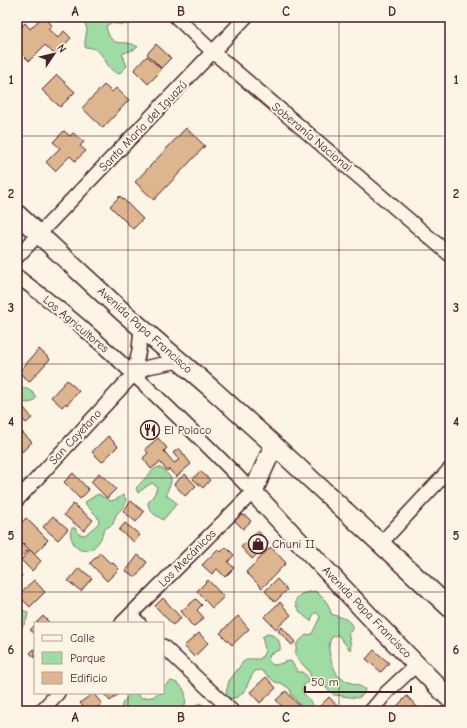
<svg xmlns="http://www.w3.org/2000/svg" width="467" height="728" viewBox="0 0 467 728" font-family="'Comic Neue',sans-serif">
	<rect width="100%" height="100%" fill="#fcf5e5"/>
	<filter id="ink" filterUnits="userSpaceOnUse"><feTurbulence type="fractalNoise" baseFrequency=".025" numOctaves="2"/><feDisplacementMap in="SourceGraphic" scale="8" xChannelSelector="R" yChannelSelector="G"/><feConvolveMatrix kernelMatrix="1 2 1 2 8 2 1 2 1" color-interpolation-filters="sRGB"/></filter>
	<g filter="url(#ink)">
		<path fill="#9edca4" stroke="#747e68" d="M86,17h56c-10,9 -19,8 -31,6l-5,3c5,26 18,11 32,21 -5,4 -10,4 -16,7l5,12 -8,8c-17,-5 -11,-26 -34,-27v-6l2,-11 -3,-12z
			M17,387c9,1 14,2 19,10l-3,5 -6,1 -10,-4z
			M158,467l5,2 8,9c1,8 -5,10 -4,18l10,7 -3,4 -11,13c-7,-5 -14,-7 -15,-17l7,-10 2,-6 -5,-4 -5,3 -9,7 -2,-5 17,-18z
			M98,494l13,7 6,-2 6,-4 3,4 -1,6 -9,10 -3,9c-2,2 -6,3 -8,5 -3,4 -3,10 -7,14 -8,11 -22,10 -26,-3 -2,-5 -2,-8 0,-12h3l4,6 6,1 14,-12c0,-10 -11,-12 -14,-21z
			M315,591c8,6 15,13 16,23 11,4 20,4 22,16l-5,3 3,12 -1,5 -12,-15 -6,2c-7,11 0,28 6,39 8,7 18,7 27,13l-2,6 -5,3 -24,-3 -10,-9 -6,-1 -5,-4 -5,-11 -13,-14 2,-13 9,-8 6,-1 8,-17 -3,-5 -4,3 -2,6c-9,-5 -24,-20 -9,-27 4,-2 9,-2 13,-3z
			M17,606l11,7c-1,9 -4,13 -11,19z
			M267,634c9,1 14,6 13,16l-10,4 -2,7 5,4c7,0 11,-4 18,-4l7,11h4l5,4 1,6 -4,3 -2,6 12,15 3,5h-12l-13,-16 -2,-6 -9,-6 -6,-1 -14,-12 -6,1c-9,11 -9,30 -28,27l-1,-5 3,-12 14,-19 5,-3h12c8,-9 4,-11 2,-22z
			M171,681c15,3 17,16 13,28l5,2 10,-8 6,3 5,5h-90l3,-9 8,-9 6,1 4,4 12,-1 5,-4h5v-6z"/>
		<path fill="#ddb58e" stroke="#4a1f2b" d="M38,17h6l8,8 -4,4 10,9 6,-7 7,7 -16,17 -10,-10 -16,16 -9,-9 -3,2v-22l8,-9 5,6 10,-10z
			M156,44l15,14 -10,10 -14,-14z
			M147,56l15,14 -14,14 -14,-14z
			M57,75l18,17 -15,15 -18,-17z
			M17,78l5,5 -5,6z
			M104,85l8,7 4,-4 13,12 -26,28 -21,-20z
			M186,128l19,18 -51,54 -19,-18z
			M64,131l6,5 3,-3 11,9 -4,4 6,5 -11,10 -5,-5 -15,15 -9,-9 14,-14 -7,-6z
			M120,196l23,23 -10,10 -23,-23z
			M39,349l11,10 -21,23 -10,-10z
			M67,380l12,11 -12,14 -1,-2 -4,4 -11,-10z
			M24,408l8,10 -6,5 -9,-9z
			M20,430l12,12 -10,10 -5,-5v-14z
			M108,436l10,10 -16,16 -10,-10z
			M158,438l9,10 -3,3 10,12 5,-3 -6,-7 6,-5 12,16 -15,13 -7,-8 -2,2 -7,-9 -9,7 -8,-11 5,-5 -3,-4z
			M200,471l10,9 -7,8 -10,-9z
			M73,473l16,17 -9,9 -16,-17z
			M99,473l17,16 -9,9 -16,-16z
			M185,474l11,12 -11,10 -11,-12z
			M131,501l13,11 -8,10 -13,-11z
			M73,504l20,16 -9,11 -20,-16z
			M239,515l7,1 5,5 -8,8 -10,-10z
			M53,516l15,13 -10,11 -15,-13z
			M26,518l22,22 -14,14 -17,-17v-10z
			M125,523l15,12 -6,7 -15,-12z
			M258,531l11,12 -17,16 -11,-12z
			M21,543l7,7 -9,9 -2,-3v-9z
			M226,547l8,8 -6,7 6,6 -9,9 -8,-8 -5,5 -10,-9 16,-16 3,3z
			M271,547l15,16 -24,25 -16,-16z
			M30,550l11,11 -9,10 -11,-11z
			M100,553l10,10 2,-1 7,7 -12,12 -17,-18z
			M138,555l9,7 -11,15 -10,-6z
			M79,568l13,10 -11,13 -13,-10z
			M17,569l5,7 -5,4z
			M277,579l10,11 -12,12 -10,-11z
			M34,580l11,12 -15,15 -12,-12z
			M208,580l16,17 -12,11 -15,-17z
			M163,598l18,20 -8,7 -18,-19z
			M196,599l6,6 -5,5 7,8 -11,9 -12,-16z
			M280,602l11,13 -15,14 -12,-12z
			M43,616l7,7h-14z
			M238,616l11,13 -17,16 -12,-12z
			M35,625v9l-5,-4z
			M282,627l13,15 -3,3 -14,-14z
			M199,633l9,10 -14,14 -10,-11z
			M35,648v10l-5,-5z
			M374,650l15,13 -8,9 -15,-13z
			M266,677l10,11 -16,15 -10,-11z
			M17,679l6,6 -6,7z
			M286,691l17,19v1h-17l-10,-11z
			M93,693l9,11 -9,7h-6l-7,-8z
			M103,693h16v1l-9,7z
			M407,696l14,15h-29z
			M329,697l9,10 -4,4h-14l-3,-2z"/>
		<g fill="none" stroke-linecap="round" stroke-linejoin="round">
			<defs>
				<path id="street" d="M176,17l37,35 237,203
					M17,257l229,-240
					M17,276c23,18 47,35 69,55 58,51 113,106 167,161l-131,131
					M141,327l-2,23 -5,24 14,-7 31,-6
					M17,500l117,-126
					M381,543l69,-74
					M130,615l9,8
					M163,646l69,65
					M41,711l17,-18
					M371,711l16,-19 30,-28"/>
				<path id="secondary" d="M17,214l107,99 88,76 62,56 176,163
					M274,445l-21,47 119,127 78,80"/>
			</defs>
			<use href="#street" stroke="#4a1f2b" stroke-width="16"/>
			<use href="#secondary" stroke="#4a1f2b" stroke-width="21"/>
			<use href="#street" stroke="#fcf5e5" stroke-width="13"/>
			<use href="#secondary" stroke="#fcf5e5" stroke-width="18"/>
		</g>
	</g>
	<path fill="none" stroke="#4a1f2b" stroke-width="1" stroke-opacity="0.55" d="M128,17v606M234,17v694M339,17v694M17,136h433M17,250h433M17,364h433M17,478h433M17,592h433M128,693v18"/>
	<defs>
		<symbol id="restaurant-ring" viewBox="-11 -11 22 22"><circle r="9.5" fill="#fcf5e5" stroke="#4a1f2b" stroke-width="1.5"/><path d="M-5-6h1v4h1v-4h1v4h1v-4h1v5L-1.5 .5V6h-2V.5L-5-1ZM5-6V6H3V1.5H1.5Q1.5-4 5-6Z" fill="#4a1f2b"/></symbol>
		<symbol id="shop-ring" viewBox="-11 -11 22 22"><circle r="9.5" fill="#fcf5e5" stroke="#4a1f2b" stroke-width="1.5"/><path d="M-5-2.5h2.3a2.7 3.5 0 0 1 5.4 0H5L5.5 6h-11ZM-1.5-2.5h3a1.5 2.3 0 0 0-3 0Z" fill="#4a1f2b"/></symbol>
	</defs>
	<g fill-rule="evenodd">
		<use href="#restaurant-ring" x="139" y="419" width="22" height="22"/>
		<use href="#shop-ring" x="247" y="533" width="22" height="22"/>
	</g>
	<g text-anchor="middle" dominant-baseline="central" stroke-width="4" stroke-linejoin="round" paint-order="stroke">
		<g font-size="12" fill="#4a1f2b" stroke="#fcf5e5">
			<text transform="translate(143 126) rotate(-46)">Santa María del Iguazú</text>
			<text transform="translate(312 137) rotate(40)">Soberanía Nacional</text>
			<text transform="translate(76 324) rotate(40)">Los Agricultores</text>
			<text transform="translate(145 330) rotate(42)">Avenida Papa Francisco</text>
			<text transform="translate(75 437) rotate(-47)">San Cayetano</text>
			<text transform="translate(187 558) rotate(-45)">Los Mecánicos</text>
			<text transform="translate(367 612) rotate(46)">Avenida Papa Francisco</text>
		</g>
		<g font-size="12" fill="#4a1f2b" stroke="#fcf5e5" text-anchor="start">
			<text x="164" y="430">El Polaco</text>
			<text x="272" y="544">Chuni II</text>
		</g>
	</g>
	<rect width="467" height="728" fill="none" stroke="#fcf5e5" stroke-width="44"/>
	<rect x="34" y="622" width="130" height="72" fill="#fcf5e5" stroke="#b59f9b"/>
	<rect x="42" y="635" width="20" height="6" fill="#fcf5e5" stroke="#b59f9b"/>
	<text x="70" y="642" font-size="12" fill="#4a1f2b">Calle</text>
	<rect x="42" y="652" width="20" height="12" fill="#9edca4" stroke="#b59f9b"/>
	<text x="70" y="662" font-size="12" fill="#4a1f2b">Parque</text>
	<rect x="42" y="672" width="20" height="12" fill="#ddb58e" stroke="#b59f9b"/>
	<text x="70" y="682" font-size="12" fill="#4a1f2b">Edificio</text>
	<g transform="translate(54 54) rotate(55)" stroke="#fcf5e5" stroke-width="3" paint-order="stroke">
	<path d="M0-3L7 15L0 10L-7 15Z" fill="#4a1f2b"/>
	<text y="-6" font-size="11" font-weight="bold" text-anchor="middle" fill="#4a1f2b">N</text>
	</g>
	<path d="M305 686v6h106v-6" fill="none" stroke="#4a1f2b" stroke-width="2"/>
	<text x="311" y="686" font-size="12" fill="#4a1f2b" stroke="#fcf5e5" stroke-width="3" paint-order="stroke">50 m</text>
	<rect x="22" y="22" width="423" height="684" fill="none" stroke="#4a1f2b" stroke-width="1.5"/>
	<g font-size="13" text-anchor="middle" font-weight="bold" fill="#4a1f2b">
		<text x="75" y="16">A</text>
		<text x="181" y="16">B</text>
		<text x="286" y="16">C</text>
		<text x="392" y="16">D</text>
		<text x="11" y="84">1</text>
		<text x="456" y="84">1</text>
		<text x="11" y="198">2</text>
		<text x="456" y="198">2</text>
		<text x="11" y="312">3</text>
		<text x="456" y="312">3</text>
		<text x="11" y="426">4</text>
		<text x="456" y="426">4</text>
		<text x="11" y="540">5</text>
		<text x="456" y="540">5</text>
		<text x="11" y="654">6</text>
		<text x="456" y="654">6</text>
		<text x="75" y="722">A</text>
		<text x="181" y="722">B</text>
		<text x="286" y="722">C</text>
		<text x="392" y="722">D</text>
	</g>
</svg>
